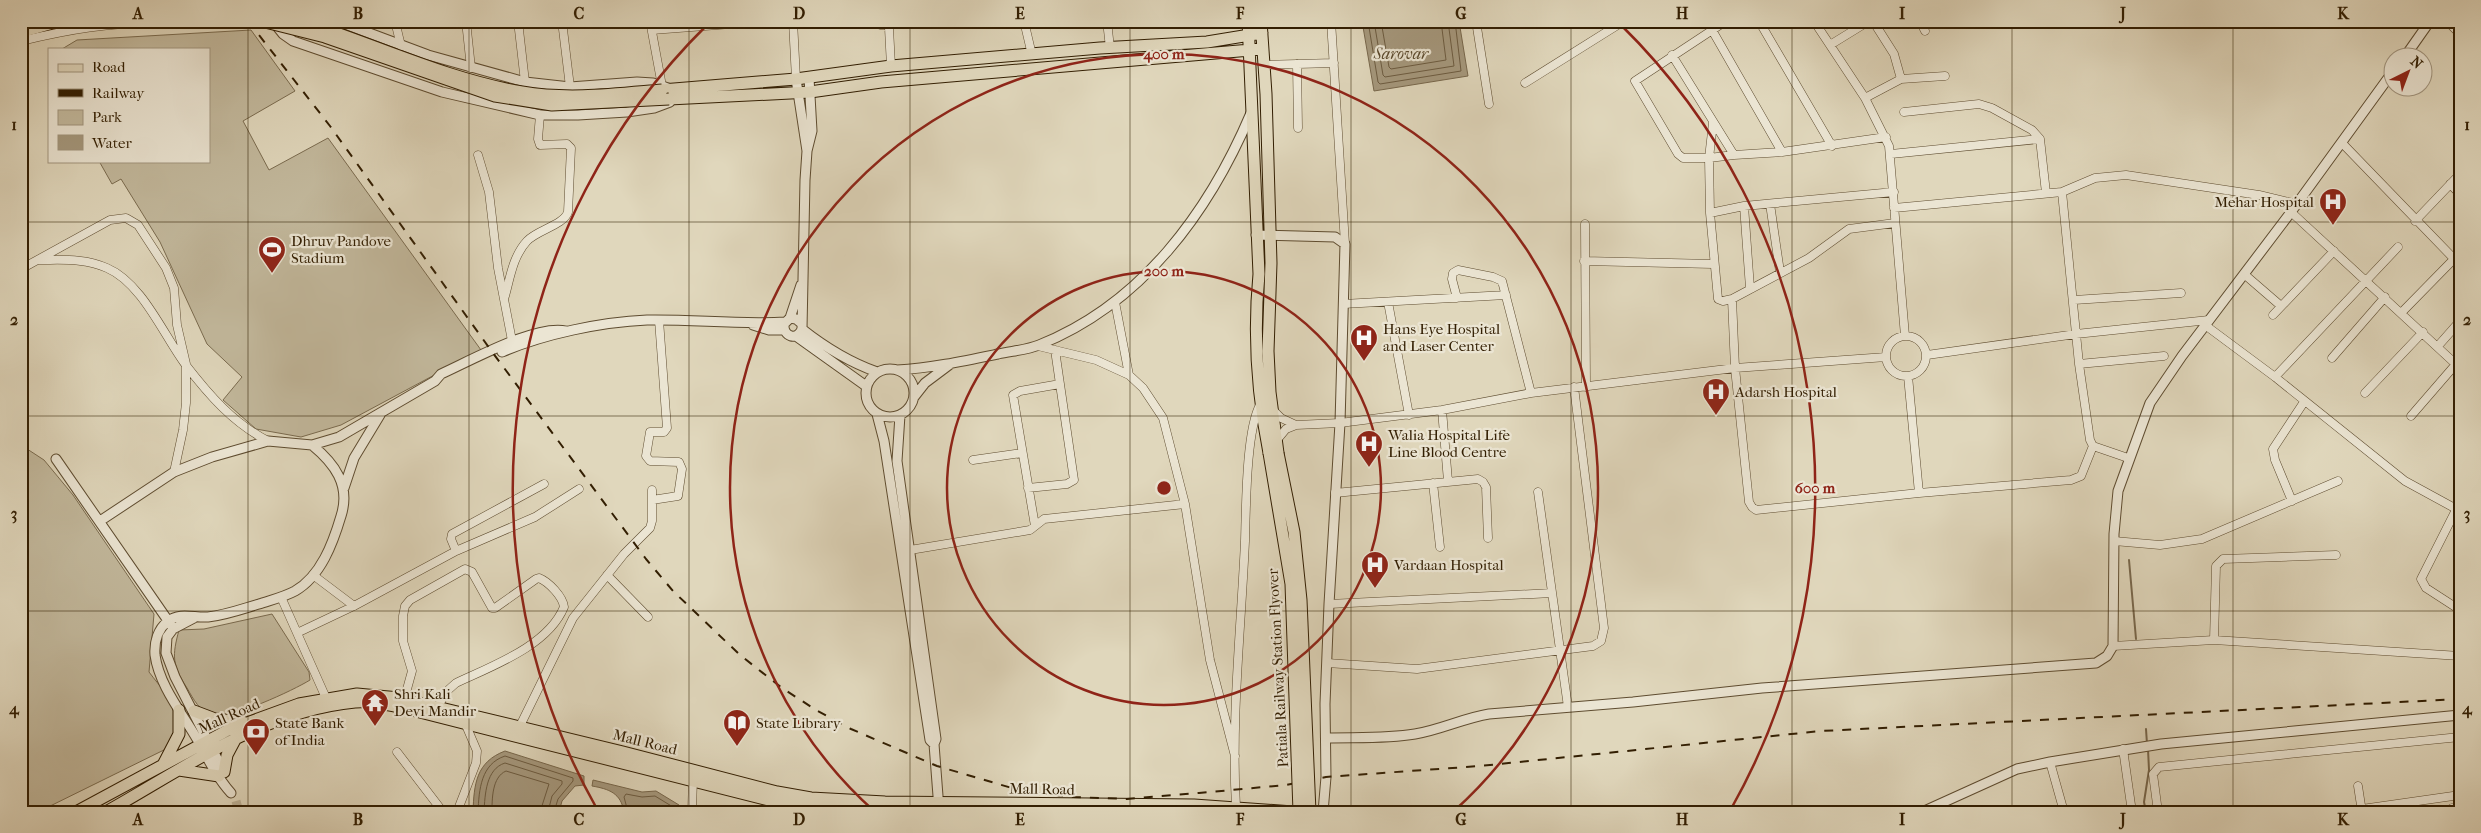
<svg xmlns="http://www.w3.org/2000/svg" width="2481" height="833" viewBox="0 0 2481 833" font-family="'IM FELL French Canon',serif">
	<rect width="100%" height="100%" fill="#e0d7bc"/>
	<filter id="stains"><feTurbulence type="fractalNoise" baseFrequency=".004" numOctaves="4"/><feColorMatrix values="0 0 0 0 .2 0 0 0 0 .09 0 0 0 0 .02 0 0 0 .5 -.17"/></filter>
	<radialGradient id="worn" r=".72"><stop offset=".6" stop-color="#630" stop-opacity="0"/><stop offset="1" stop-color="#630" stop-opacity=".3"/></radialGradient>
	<path fill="#c2b89c" stroke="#7a6b4f" d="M251,30l44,61 -52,30 26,49 59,-32 153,212 -140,75 -40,12 -45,-8 -33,-29 19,-23 -35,-33 -47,-102 -39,-63 -9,5 -13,-23h110v-112h-147l15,-9z
		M21,445l23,15 29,35 81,119 -5,58c25,33 33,32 21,75l-132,65h-17z
		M272,614l37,58 1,8c-16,10 -80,40 -97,35 -14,-4 -19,-15 -26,-27 -15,-23 -15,-32 -8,-58l25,-1z"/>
	<path fill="#a5987d" stroke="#77674c" d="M1362,21h97l9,55 -94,15z
		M505,751l79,25v9l-9,1 -13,15 -3,11h-86c1,-28 3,-50 32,-61z
		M593,780l49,12 14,-1 23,14v7h-55c-3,-19 -15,-23 -32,-26z"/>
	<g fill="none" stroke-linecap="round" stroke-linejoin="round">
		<path stroke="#6c5b40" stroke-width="1" d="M1368,21l10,61 2,2 81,-13 -6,-50
			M1374,21l9,54 2,2 69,-11 -6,-45
			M1381,21l8,46 2,2 55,-9 -5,-39
			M478,812c1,-23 3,-48 27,-56l68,22v3l-15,18 -4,13
			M484,812c1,-18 2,-43 21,-49l57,18v3l-10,12 -4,16
			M492,812c0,-13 0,-35 14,-41l43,13 -9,28
			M628,812l-4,-15 2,-3 16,3 13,-1 18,11 1,5"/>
		<path stroke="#77674c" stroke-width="2" d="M2129,560l7,79
			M2146,729l1,15
			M2146,812l-2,-10 5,-32 -1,-21"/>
		<path stroke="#bdb297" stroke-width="9" stroke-dasharray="9 4.5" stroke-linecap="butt" d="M236,801l3,11"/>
		<defs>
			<path id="minor" d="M395,21l6,25
				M466,21l5,47
				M518,21l7,61
				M562,21l8,66
				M650,21l12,65
				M793,21l3,58
				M878,21l2,4h6l3,3 2,38
				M1024,21l8,34
				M1107,21l3,27
				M1331,21l14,223
				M1476,21l13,83
				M1726,21l-91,60 43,73 5,4h26l1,55 8,86 5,2 9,-2 77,-41 40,-29 46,-6
				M1759,21l73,125
				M1814,21l51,77 24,48 16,190
				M1873,21l21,33 7,25
				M1920,21l5,10
				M2447,21l13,13
				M652,30l119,-9
				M1712,30l70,122
				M21,41c50,-12 86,-18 138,-18 10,0 26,3 34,-2
				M1830,45l39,-24
				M1672,55l62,100 48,-3 104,-15
				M1297,64l1,64
				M1263,65l71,-2
				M1525,83l99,-62
				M1865,98l36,-19 44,-3
				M1904,112l75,-8 13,4 40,22 8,9 6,54
				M1713,123l-4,35 25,-3
				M2342,143l118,122
				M1891,154l149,-15
				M478,155l11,37 9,76 15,78
				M2450,184l10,10
				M2062,192l33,-14 31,-3 133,20 38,9
				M1770,204l10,68
				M1744,206l6,82
				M1894,208l168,-16 17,172 11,76 3,6
				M2291,212l169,156
				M1710,213l34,-7 150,-14
				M2415,221l45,-47
				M1585,224l1,163
				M40,260c23,0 45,-2 67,8 35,15 56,66 78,96 24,31 48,59 83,77
				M1584,261l129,3
				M21,269l89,-49 16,-2 12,7 28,43 8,20 3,37 9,39v39l-3,27 -9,42
				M2244,274l37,32
				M505,296c5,-18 8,-40 22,-55 10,-11 37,-16 41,-29l3,-64 -4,-4 -27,1 -2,-6 2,-24
				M1457,298l-5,-19 1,-6 5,-3 35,7 9,4 29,112
				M1732,299l3,69 14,134 3,5 4,3 163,-17 152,-13 10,-4 12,-30 35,12
				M2074,300l107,-7
				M1115,302l14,73
				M1388,302l21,113
				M1343,304l163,-9
				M2402,312l51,-52
				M2273,315l61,-64
				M2205,325l70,52 130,104 55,30
				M1886 356a20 20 0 1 1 40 0a20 20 0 1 1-40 0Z
				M1038,346l58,14 33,15 14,13 20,30 22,86 25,156 25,96
				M2438,346l22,-25
				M1927,355l149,-21 133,-14
				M2332,358l53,-61
				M2079,364l85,-8
				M1908,376l11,117
				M2275,377l123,-130
				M2365,393l58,-61
				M1273,410l8,8 15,7
				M1442,410l6,71
				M2411,416l45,-52
				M1276,441l10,-12 10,-4 44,-2 102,-13 89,-17 204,-25 151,-11
				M973,460l49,-7
				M1433,483l7,64
				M1028,488l39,-4 7,-4 -19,-130
				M1538,492l30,215
				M1335,493l143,-14 5,3 3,5 2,51
				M652,500l26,-4 4,-27 -3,-7 -29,-1 -4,-5 4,-24h14l3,-4 -8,-108
				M2292,501l-17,-41 -2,-11 31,-47
				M2460,502l-39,77 5,9 34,22
				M1035,526l-22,-131 7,-4 40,-7
				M2114,541l46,4 42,-6 136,-58
				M910,550l120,-20 14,-11 141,-15
				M456,551l-5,-12 1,-5 92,-50
				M313,575l41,31
				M607,575l41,42
				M281,597l45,101
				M1329,604l223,-11
				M297,633l57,-27 102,-55 79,-34 44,-28
				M2214,640l2,-74 7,-7 113,-4
				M2113,646l101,-6 246,16
				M1327,663l90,6 176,-23 8,-5 3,-13 -30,-241
				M404,700l8,-29 -9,-30v-25l2,-10 5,-6 55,-31 7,3 20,36h3l41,-29 3,-1c10,4 24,19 25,29 -16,39 -72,59 -108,76l-9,8 -10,17
				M518,730l55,-112 51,-64 26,-26 2,-7v-31
				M2123,749l9,63
				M397,752l46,60
				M2050,762l14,50
				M2358,786l4,26
				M1236,807c-5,-88 5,-178 9,-266 1,-32 1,-111 15,-136
				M2362,809l98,-14
				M457,812l19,-49 1,-12 -12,-28
				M692,812l1,-35
				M2158,812l-5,-38 6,-7 301,-30
				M2449,812l3,-4 8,-2"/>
			<path id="tertiary" d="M337,21l91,34 97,27 45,5 67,-5 16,1 15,5
				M275,24l8,10 10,7 149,51 98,23h38l49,-3 27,-4 16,-6
				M2404,58l26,-37
				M796,79l11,72
				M1256,235l79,2 10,7 -5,179 -11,181 -4,100 1,73 -3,35
				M790,318l11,-33
				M801,323l-5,-4 -6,-1 -6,6c-1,13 13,17 18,5l3,-149 2,-29 5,-20 -3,-53
				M753,325l16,5h15
				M802,329c24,19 47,33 75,43
				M796,336l70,50
				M502,352c42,-18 99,-30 145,-32 46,-1 92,5 138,2
				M866 393a24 24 0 1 1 48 0a24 24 0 1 1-48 0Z
				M897,370c34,-2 67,-9 101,-16 13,-3 29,-4 41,-9 103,-41 170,-133 212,-232
				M914,397l11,-14 24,-18
				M877,414l7,27 46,299 4,4 5,65
				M900,415l-3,46 39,278 -2,5
				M56,459l115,166
				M344,488l10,-30 26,-43
				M100,521l74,-49 38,-15 56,-16 44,4 27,-8 96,-56 6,-7c29,-13 95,-50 125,-43
				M194,618l-21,11 -6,8 -1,16 9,24 49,95
				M1326,738c29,-1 60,1 89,-4 25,-4 49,-16 74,-20l144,-12 129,-14 334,-25 11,-7 6,-10 1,-112 4,-43 32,-88 32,-47 109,-144 103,-142
				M231,793c-14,-15 -24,-36 -34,-54 -15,-26 -38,-54 -42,-84 -1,-13 3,-26 13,-34 12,-9 26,-3 40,-4 18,-2 34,-8 51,-13 12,-4 25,-7 36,-13 26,-15 38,-48 46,-75 10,-31 -7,-53 -29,-71
				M1922,812l95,-43 33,-7 111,-18 299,-29"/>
			<path id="primary" d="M1248,21l11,253c-6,62 -2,119 10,179
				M1261,21l5,73 5,169 -3,88 2,41 8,61
				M21,32l39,-11
				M662,90l134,-11 95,-13 209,-18 107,-6 55,-9
				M669,99l141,-7 71,-10 381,-33
				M194,711l21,8 28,3
				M164,763l15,-29v-24
				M179,770l40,6
				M224,772l3,-17 9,-17
				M76,812l152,-82 71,-26 58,-10 42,4 224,54 154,40 34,6 74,4 309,3 99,7
				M106,812c79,-44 156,-101 249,-110 16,-2 33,3 49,6l377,95 52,8h71l35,-2 66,3"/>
		</defs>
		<use href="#minor" stroke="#5e4c30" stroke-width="9"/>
		<use href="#tertiary" stroke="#5e4c30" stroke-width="11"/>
		<use href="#primary" stroke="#321e02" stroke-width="13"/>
		<use href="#minor" stroke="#ebe5d3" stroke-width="8"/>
		<use href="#tertiary" stroke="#ebe5d3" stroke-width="9"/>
		<use href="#primary" stroke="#e0d7bc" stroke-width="11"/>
		<path stroke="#321e02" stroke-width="2" stroke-dasharray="9 9" stroke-linecap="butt" d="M248,21l82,105 160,223 156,210 27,32 67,64 42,33 34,22 35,19 86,37 85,25 51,6 54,2 72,-6 87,-8 40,-8 154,-11 341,-35 639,-32"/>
		<defs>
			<path id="primary-bridge" d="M261,21l64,16 170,59 57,9 117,-6
				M301,21c73,23 145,58 221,71 46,8 93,2 140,-2
				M1269,453l22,131 8,228
				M1278,453l16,79 7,68 9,212"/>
		</defs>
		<use href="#primary-bridge" stroke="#321e02" stroke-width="13" stroke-linecap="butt"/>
		<use href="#primary-bridge" stroke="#e0d7bc" stroke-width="11"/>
	</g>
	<path fill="none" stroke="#321e02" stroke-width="1" stroke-opacity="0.55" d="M248,21v791M469,21v791M689,21v791M910,21v791M1130,21v791M1351,21v791M1571,21v791M1792,21v791M2012,21v791M2233,21v791M21,222h2439M21,416h2439M21,611h2439"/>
	<g fill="none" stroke="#8f2418" stroke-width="2.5">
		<circle cx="1164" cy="488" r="217"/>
		<path d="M874 811A434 434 0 1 1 1454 811"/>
		<path d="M597 809A651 651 0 0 1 708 24M1620 24A651 651 0 0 1 1731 809"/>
	</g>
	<defs>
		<symbol id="hospital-pin" viewBox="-11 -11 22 30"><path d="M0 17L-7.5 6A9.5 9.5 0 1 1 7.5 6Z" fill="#8f2418" stroke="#ebe5d3"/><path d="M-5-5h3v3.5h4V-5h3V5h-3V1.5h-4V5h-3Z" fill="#fff"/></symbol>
		<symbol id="stadium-pin" viewBox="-11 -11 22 30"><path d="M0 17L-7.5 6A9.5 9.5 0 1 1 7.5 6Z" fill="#8f2418" stroke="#ebe5d3"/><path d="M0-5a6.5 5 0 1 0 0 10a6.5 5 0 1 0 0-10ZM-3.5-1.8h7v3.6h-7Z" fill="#fff"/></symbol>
		<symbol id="temple-pin" viewBox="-11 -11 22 30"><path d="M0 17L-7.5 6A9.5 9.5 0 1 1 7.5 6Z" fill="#8f2418" stroke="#ebe5d3"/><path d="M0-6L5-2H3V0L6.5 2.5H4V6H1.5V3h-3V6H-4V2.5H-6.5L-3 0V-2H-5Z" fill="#fff"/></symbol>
		<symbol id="library-pin" viewBox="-11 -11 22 30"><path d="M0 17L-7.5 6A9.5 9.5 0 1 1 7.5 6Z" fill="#8f2418" stroke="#ebe5d3"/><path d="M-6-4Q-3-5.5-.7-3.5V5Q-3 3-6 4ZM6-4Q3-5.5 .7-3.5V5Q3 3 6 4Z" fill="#fff"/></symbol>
		<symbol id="bank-pin" viewBox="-11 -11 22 30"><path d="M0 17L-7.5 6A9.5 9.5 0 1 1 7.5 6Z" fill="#8f2418" stroke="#ebe5d3"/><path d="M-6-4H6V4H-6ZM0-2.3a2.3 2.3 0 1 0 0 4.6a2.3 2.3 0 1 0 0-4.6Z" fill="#fff"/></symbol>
	</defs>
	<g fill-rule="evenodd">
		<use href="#hospital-pin" x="2317" y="186" width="32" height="43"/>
		<use href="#stadium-pin" x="256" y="234" width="32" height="43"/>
		<use href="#hospital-pin" x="1348" y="322" width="32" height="43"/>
		<use href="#hospital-pin" x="1700" y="376" width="32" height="43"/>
		<use href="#hospital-pin" x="1353" y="428" width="32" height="43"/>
		<use href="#hospital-pin" x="1359" y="549" width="32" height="43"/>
		<use href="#temple-pin" x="359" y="687" width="32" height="43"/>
		<use href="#library-pin" x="721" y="707" width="32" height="43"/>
		<use href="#bank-pin" x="240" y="716" width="32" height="43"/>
	</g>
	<g text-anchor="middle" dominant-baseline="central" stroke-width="4.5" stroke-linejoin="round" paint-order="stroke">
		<g font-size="15" fill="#321e02" stroke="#ebe5d3" text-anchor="start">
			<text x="2314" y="202" text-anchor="end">Mehar Hospital</text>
			<text x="291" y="241">Dhruv Pandove<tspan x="291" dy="17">Stadium</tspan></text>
			<text x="1383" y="329">Hans Eye Hospital<tspan x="1383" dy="17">and Laser Center</tspan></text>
			<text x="1735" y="392">Adarsh Hospital</text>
			<text x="1388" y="435">Walia Hospital Life<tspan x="1388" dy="17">Line Blood Centre</tspan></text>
			<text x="1394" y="565">Vardaan Hospital</text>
			<text x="394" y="694">Shri Kali<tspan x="394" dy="17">Devi Mandir</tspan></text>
			<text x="275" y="723">State Bank<tspan x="275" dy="17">of India</tspan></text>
			<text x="756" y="723">State Library</text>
		</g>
		<g font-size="15" fill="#321e02" stroke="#ebe5d3">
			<text transform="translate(1278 668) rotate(-93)">Patiala Railway Station Flyover</text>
			<text transform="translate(229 716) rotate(-24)">Mall Road</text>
			<text transform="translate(645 742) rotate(14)">Mall Road</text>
			<text transform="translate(1042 789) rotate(1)">Mall Road</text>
		</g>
		<g font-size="16" font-style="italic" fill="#5a492d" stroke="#ebe5d3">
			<text x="1401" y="53">Sarovar</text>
		</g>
	</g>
	<circle cx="1164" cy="488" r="8" fill="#8f2418" stroke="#ebe5d3" stroke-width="2.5"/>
	<g font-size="15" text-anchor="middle" font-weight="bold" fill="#8f2418" stroke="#ebe5d3" stroke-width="4.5" stroke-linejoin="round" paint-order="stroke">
		<text x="1164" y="59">400 m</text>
		<text x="1164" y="276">200 m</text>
		<text x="1815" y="493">600 m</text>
	</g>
	<rect width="2481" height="833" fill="none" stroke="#e0d7bc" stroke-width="55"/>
	<rect x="48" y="48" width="162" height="115" fill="#ebe5d3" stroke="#a1957f"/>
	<rect x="58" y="64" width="25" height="8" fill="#e0d7bc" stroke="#a1957f"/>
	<text x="92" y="72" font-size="15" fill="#321e02">Road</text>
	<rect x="58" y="89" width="25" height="8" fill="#321e02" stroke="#a1957f"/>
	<text x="92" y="98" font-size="15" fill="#321e02">Railway</text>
	<rect x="58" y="110" width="25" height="15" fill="#c2b89c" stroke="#a1957f"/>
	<text x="92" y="122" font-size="15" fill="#321e02">Park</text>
	<rect x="58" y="135" width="25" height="15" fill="#a5987d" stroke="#a1957f"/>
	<text x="92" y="148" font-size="15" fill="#321e02">Water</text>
	<g transform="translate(2408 72) rotate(42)"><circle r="24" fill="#ebe5d3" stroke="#a1957f"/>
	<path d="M0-4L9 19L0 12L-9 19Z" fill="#8f2418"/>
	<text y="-8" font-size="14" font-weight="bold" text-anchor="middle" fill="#321e02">N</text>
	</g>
	<rect x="28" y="28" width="2426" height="778" fill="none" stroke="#321e02" stroke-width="2"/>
	<g font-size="16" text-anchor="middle" font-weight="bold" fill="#321e02">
		<text x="138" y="19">A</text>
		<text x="358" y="19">B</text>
		<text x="579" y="19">C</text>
		<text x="799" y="19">D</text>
		<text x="1020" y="19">E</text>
		<text x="1240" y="19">F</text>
		<text x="1461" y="19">G</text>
		<text x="1682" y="19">H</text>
		<text x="1902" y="19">I</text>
		<text x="2123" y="19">J</text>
		<text x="2343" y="19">K</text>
		<text x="14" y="130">1</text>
		<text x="2467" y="130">1</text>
		<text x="14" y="325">2</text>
		<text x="2467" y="325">2</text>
		<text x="14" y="519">3</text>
		<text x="2467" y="519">3</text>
		<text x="14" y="714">4</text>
		<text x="2467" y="714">4</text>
		<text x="138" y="825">A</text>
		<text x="358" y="825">B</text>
		<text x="579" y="825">C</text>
		<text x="799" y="825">D</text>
		<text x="1020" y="825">E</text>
		<text x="1240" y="825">F</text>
		<text x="1461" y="825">G</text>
		<text x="1682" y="825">H</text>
		<text x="1902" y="825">I</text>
		<text x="2123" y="825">J</text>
		<text x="2343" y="825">K</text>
	</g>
	<rect width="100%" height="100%" filter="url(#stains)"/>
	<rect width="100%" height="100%" fill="url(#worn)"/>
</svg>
